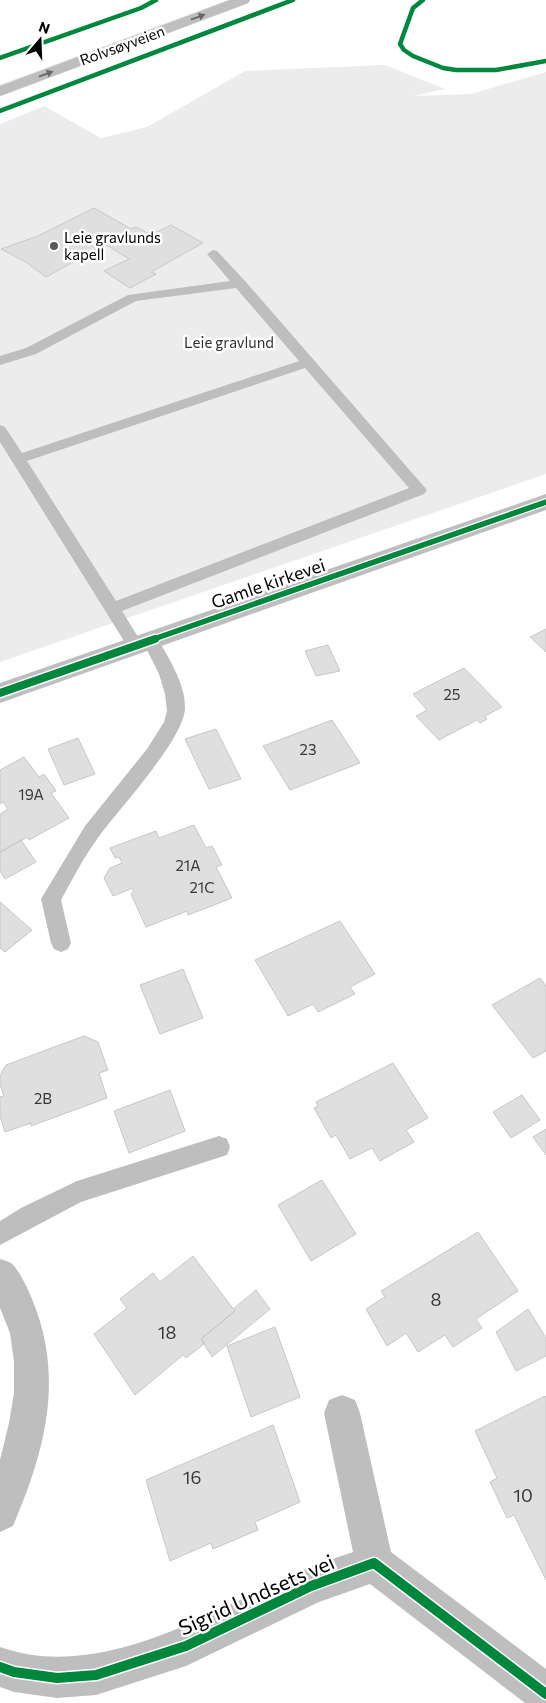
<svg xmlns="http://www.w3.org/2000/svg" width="546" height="1703" viewBox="0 0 546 1703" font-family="Commissioner,sans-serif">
	<rect width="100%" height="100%" fill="#fff"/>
	<path fill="#ececec" d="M385,65l60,24 -32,7 58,-2 75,-22v402l-546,188v-538l44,-18 57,32 46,-11 98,-56z"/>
	<path fill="#dfdfdf" stroke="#c7c7c7" d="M94,208l37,21 5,-2 15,8 20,-10 32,18 -52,29 5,2 -26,14 -26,-17 25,-12 -24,-15 -59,33 -20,-15 -25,-13 37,-13z
		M546,629v23l-16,-15z
		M328,645l12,26 -24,5 -11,-25z
		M464,668l38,39 -17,9 2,3 -7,4 -3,-3 -38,20 -23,-24 11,-6 -14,-16z
		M332,720l28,43 -70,27 -27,-44z
		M216,729l25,50 -32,10 -24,-50z
		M78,738l17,36 -31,11 -16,-36z
		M24,757l15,20 5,-3 12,17 -5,2 18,25 -40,22 -1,-3 -28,15v-38l8,-5 -5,-7 -3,2v-34z
		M194,825l12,23 6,-2 10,19 -6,2 16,31 -44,17 -1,-4 -41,16 -15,-33 2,-1v-5l-20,8 -9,-18 6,-10 12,-5 -3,-6 -4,1 -5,-10 46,-17 3,7z
		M21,840l15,22 -31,17 -5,-8v-19z
		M0,902l32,28 -27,22 -5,-4z
		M340,921l35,53 -25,13 5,7 -37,18 -5,-8 -25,12 -33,-56z
		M183,969l20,49 -43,16 -20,-49z
		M540,978l6,8v65l-13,7 -41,-53z
		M84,1036l14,6 10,28 -9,3 8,25 -76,28v-3l-26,9 -5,-16v-19l4,-1 -4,-12v-9l6,-10z
		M393,1063l35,55 -22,12 8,12 -34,19 -8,-13 -22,11 -14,-24 -5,3 -17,-30 4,-2 -2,-4z
		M170,1090l15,41 -56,22 -15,-42z
		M522,1095l18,25 -29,18 -18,-26z
		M546,1129v26l-13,-18z
		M322,1180l34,54 -45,27 -33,-56z
		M478,1232l40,59 -42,28 6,9 -29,19 -8,-12 -27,17 -12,-19 -19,13 -21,-37 19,-12 -4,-6z
		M193,1256l42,55 -34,28 4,4 -19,15 -3,-3 -48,40 -41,-61 33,-26 -7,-9 33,-26 7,9z
		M256,1290l14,19 -58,48 -11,-18 34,-28 -2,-2z
		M528,1309l18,29v18l-30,15 -20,-39z
		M275,1327l25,70 -49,20 -24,-71z
		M545,1396l1,1v183l-32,-65 -7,3 -17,-36 7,-4 -22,-47z
		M273,1425l27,77 -45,20 3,8 -45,19 -2,-6 -41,18 -24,-81z"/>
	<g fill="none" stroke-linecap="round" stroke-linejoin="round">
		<defs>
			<path id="primary" d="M230,0h20l-2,3 -248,93v-10z"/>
		</defs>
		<use href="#primary" stroke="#dbdbdb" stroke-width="1"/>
		<path fill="#bebebe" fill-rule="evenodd" d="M213,250l4,1 28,30 182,209 -3,4 -302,117 21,34 -2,4 -6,2 -6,-2 -129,-207v-17l5,2 17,26 277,-92 -63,-73 -100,13 -100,53 -36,11v-9l26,-8 102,-53 102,-14 -23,-27zM305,368l104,120 -293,113 -89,-140z
			M150,634l6,2c12,21 30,48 29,73 -2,31 -65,99 -85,126 -15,20 -27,43 -39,65l10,43 -3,6 -7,3 -7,-3 -3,-6 -10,-44 44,-73 62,-77 17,-27 3,-11 -2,-17 -6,-20 -17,-34 2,-4z
			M219,1136l8,3 3,8 -3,8 -146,47 -81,43v-24l21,-13 56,-27z"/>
		<path fill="#bebebe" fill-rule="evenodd" d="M546,494v16l-546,193v-20z
			M0,1259c3,1 8,2 11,4 7,5 18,28 21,36 33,79 13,152 -19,227l-13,6v-72l9,-37 5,-30v-31l-4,-29 -10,-25z
			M342,1395l13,5 5,13 31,139 155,117v34h-21l-155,-119 -51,18 -133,64 -90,29 -39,3 -43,-6 -14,-5v-40c99,35 208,-33 295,-74 19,-8 38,-14 58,-21l-29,-139 5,-13z"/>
		<use href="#primary" fill="#bebebe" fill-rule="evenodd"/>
		<defs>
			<path id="cycleway-far3" d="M423,0l-10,8 -13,36 4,6 9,6 30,12 13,2h40l50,-9
				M0,58l141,-50 15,-8
				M0,111l293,-111"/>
			<path id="cycleway-far2" d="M151,640l395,-138"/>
			<path id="cycleway-far1" d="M0,693l155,-54"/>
			<path id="cycleway" d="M0,1667l14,5 43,6 39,-3 90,-29 125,-60 63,-23 172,131"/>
		</defs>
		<use href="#cycleway-far3" stroke="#fff" stroke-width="6"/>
		<use href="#cycleway-far2" stroke="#fff" stroke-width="8"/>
		<use href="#cycleway-far1" stroke="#fff" stroke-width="11"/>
		<use href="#cycleway" stroke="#fff" stroke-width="13"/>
		<use href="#cycleway-far3" stroke="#00873e" stroke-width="4.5"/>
		<use href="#cycleway-far2" stroke="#00873e" stroke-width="5.5"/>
		<use href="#cycleway-far1" stroke="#00873e" stroke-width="8"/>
		<use href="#cycleway" stroke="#00873e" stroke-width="10"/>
	</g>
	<defs><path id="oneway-solid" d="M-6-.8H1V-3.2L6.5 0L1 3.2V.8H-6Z" transform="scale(1.25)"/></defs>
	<g fill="#686868">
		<use href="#oneway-solid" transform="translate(198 17) rotate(-20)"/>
		<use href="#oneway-solid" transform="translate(46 74) rotate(-20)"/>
	</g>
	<circle fill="#595959" stroke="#fff" stroke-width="2" cx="54" cy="246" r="5"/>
	<g text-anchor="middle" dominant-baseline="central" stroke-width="5" stroke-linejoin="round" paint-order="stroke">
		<g font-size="15" fill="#000" stroke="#fff">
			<text transform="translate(122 45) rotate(-20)">Rolvsøyveien</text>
		</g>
		<g font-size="15" fill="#000" stroke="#fff" text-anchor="start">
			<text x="64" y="237">Leie gravlunds<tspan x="64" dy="17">kapell</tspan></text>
		</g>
		<g font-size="15" fill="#333" stroke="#fff">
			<text x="229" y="342">Leie gravlund</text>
		</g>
		<g font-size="15" fill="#383838">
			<text x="452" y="694">25</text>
			<text x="308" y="749">23</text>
			<text x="31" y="794">19A</text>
			<text x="188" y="865">21A</text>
			<text x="202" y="887">21C</text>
			<text x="43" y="1098">2B</text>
		</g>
		<g font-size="18" fill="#000" stroke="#fff">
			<text transform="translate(268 583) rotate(-19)">Gamle kirkevei</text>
		</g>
		<g font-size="18" fill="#383838">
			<text x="436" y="1299">8</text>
			<text x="167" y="1332">18</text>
			<text x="192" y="1477">16</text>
			<text x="523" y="1495">10</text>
		</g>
		<g font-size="21" fill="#000" stroke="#fff">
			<text transform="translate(256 1594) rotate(-24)">Sigrid Undsets vei</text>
		</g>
	</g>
	<g transform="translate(40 40) rotate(19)" stroke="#ffffff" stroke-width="4" paint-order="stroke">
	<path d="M0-4L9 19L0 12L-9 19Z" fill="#000000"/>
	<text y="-8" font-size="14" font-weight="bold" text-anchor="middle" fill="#000000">N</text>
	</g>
</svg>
